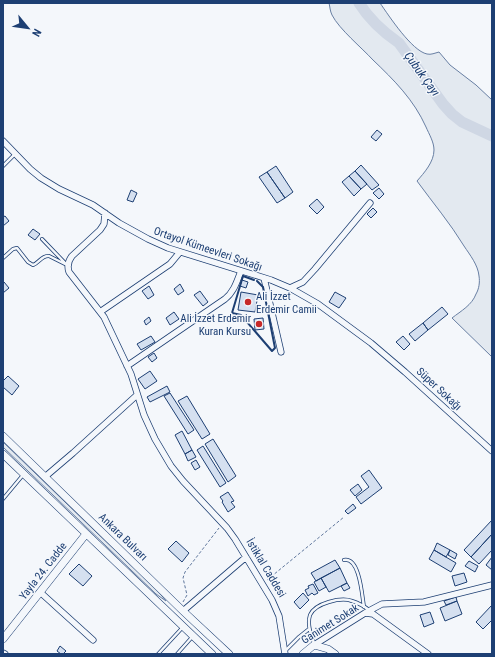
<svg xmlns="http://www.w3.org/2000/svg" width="495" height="657" viewBox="0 0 495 657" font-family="'Roboto Condensed',sans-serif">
	<rect width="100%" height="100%" fill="#f4f7fb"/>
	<path fill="#e3e9f0" stroke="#687fa3" d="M329,3h51c9,13 32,48 47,51 4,1 8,-1 12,-2l11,13 26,20 16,15v257l-40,-39c9,-7 20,-13 24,-24 3,-5 4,-12 3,-18 -1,-11 -9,-21 -15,-30 -14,-23 -31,-43 -47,-65 7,-8 17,-19 17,-31 0,-8 -5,-16 -8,-23 -12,-27 -32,-47 -53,-67 -11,-12 -34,-31 -41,-45 -2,-4 -2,-8 -3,-12z
		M3,442l92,89 63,60 8,10 -10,-7 -153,-147z"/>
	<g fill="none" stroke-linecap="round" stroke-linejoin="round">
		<path stroke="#cfd7e4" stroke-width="11" d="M359,3c10,16 24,29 40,40l44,61 9,10 10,8 30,14"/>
	</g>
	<path fill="#d5e0f0" stroke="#1d3f73" d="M377,130l5,4 -6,7 -5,-4z
		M361,165l18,20 -7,5 -17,-19z
		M276,166l17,26 -8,6 -18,-26z
		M355,171l12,13 -6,5 -12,-13z
		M267,172l18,26 -8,5 -18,-26z
		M349,176l12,13 -7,7 -12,-14z
		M379,188l5,6 -5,5 -6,-6z
		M131,190l6,3 -4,9 -6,-2z
		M317,199l7,8 -7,7 -8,-8z
		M373,208l4,4 -6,6 -4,-4z
		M5,216l4,5 -6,5v-9z
		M33,229l7,5 -5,6 -7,-5z
		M242,280l6,2 -2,6 -6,-2z
		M4,282l5,6 -6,5v-10z
		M180,284l4,7 -6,4 -4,-6z
		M149,286l5,9 -6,4 -6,-8z
		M200,291l8,11 -5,4 -9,-11z
		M241,292l17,3 -3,17 -17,-2z
		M335,292l11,6 -7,10 -10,-6z
		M442,307l6,7 -20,16 -5,-7z
		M174,312l5,7 -9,6 -4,-7z
		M149,317l2,4 -5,4 -2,-4z
		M263,318l1,11 -9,1 -1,-11z
		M423,323l5,7 -13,11 -6,-7z
		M151,336l4,6 -14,8 -4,-6z
		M403,336l7,8 -6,6 -8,-8z
		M154,353l3,5 -5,4 -4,-5z
		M150,371l7,10 -12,8 -7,-10z
		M8,376l11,10 -7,9 -9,-8v-6z
		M167,386l3,6 -20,10 -3,-5z
		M170,393l24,37 -6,4 -24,-38z
		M187,396l23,38 -8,5 -24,-38z
		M182,431l10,19 -7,4 -10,-19z
		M213,439l23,37 -8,6 -23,-38z
		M203,446l23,37 -6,4 -23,-37z
		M192,450l4,7 -8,4 -3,-7z
		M196,460l4,7 -5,3 -4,-7z
		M369,470l13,18 -21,16 -5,-7 13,-10 -8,-11z
		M358,484l4,6 -7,6 -5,-6z
		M228,492l6,9 -3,1 4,5 -7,5 -6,-10 1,-1 -3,-4z
		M353,504l3,4 -8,6 -3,-3z
		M492,520v14l-21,23 -7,-7z
		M492,534v16l-13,14 -8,-7z
		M176,541l13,12 -7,9 -14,-13z
		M437,543l13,7 -4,7 -12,-7z
		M434,550l22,13 -5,9 -22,-13z
		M450,550l7,4 -2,5 -7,-4z
		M492,557v13l-6,-5z
		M335,560l5,8 -24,13 -5,-8z
		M469,561l9,5 -3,6 -10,-6z
		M79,564l13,12 -9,10 -14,-12z
		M340,568l7,15 -18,9 -8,-14z
		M464,573l3,9 -12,4 -3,-10z
		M321,578l5,9 -7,4 -5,-9z
		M347,583l3,5 -6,3 -3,-5z
		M313,584l5,9 -4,2 -2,-2 -4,3 -3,-6 4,-2 -1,-2z
		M303,593l6,7 -9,9 -6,-7z
		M456,597l1,4 -11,4 -2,-4z
		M457,601l5,13 -17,7 -5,-13z
		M492,605v15l-9,9 -7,-7z
		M430,612l4,11 -10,4 -4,-12z
		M60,646l6,5 -3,3h-2l-4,-3z"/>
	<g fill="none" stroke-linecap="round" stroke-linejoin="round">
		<defs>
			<path id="lane" d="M3,166l12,-12
				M42,239l24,25
				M3,258l10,-9 4,-1 11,14 5,3c6,-2 9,-10 16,-9l18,9
				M3,499l20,-24
				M344,560c16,-3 18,36 20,47
				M314,643c-3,-9 -7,-18 -4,-28 5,-12 31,-18 42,-14 6,2 12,5 17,9
				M285,651l14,-14 10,-8
				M158,654l25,-27
				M177,654l16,-18"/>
			<path id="street" d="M3,141l27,28 11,9 18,11 34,16 26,18 29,16 20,9 103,32 19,8 28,16 53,39 34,29 87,79
				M105,213l-1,11 -4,6 -28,26c-4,5 -5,10 -3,16l35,45 27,57 13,41 11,24 16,27 12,15 44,47 8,11 37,61 7,16 6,38
				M264,278l17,74
				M290,288l13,-6 12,-13 55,-66
				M100,312l70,-48 10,-12
				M127,366l98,-67c9,-7 12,-18 16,-28
				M46,476l27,-23 64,-58
				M40,592l53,48
				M183,611l63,-54
				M365,613l17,-9 42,-2 68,-17
				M314,645l51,-32 8,1 55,40
				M3,653l2,1"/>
			<path id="secondary" d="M3,436l180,175 46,43
				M3,454l209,200
				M3,639l83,-105
				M303,654l11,-9 14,4 7,5"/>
		</defs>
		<use href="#lane" stroke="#1d3f73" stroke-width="4"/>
		<use href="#street" stroke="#1d3f73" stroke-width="7"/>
		<use href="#secondary" stroke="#1d3f73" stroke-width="8"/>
		<path stroke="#5e769c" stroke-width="1" stroke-dasharray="3 2" stroke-linecap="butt" d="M267,580l77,-63
			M183,602l4,-7 -4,-17 2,-6 34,-44"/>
		<use href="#lane" stroke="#f4f7fb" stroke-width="2.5"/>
		<use href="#street" stroke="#f4f7fb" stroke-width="5.5"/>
		<use href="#secondary" stroke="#f4f7fb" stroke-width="7"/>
		<path stroke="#1d3f73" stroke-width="2" d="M254,280l-11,-4 -11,37 9,2 31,36 3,-3 -12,-61 -6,-6"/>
	</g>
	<g fill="#c62828" stroke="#f4f7fb" stroke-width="1.5">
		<circle cx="248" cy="302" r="4"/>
		<circle cx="259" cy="324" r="4"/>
	</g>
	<g text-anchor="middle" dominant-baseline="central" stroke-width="3" stroke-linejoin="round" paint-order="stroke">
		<g font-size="11" fill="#1d3f73" stroke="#f4f7fb">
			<text transform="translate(208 249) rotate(19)">Ortayol Kümeevleri Sokağı</text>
			<text transform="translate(439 389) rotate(43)">Süper Sokağı</text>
			<text transform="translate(123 537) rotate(44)">Ankara Bulvarı</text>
			<text transform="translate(266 568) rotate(59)">İstiklal Caddesi</text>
			<text transform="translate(43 571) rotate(-52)">Yayla 24. Cadde</text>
			<text transform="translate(330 624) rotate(-32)">Ganimet Sokak</text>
		</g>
		<g font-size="11" fill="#1d3f73" stroke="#f4f7fb" text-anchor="start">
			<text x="256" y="296">Ali İzzet<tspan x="256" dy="13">Erdemir Camii</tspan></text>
			<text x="251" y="318" text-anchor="end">Ali İzzet Erdemir<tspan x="251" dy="13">Kuran Kursu</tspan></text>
		</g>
		<g font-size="12" font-style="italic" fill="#1d3f73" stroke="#f4f7fb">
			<text transform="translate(422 74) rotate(54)">Çubuk Çayı</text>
		</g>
	</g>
	<rect width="495" height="657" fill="none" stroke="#1d3f73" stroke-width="8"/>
	<g transform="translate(28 28) rotate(119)" stroke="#f4f7fb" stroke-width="3" paint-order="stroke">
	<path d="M0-3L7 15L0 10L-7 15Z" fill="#1d3f73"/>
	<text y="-6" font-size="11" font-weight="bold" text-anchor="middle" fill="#1d3f73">N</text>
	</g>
</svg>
